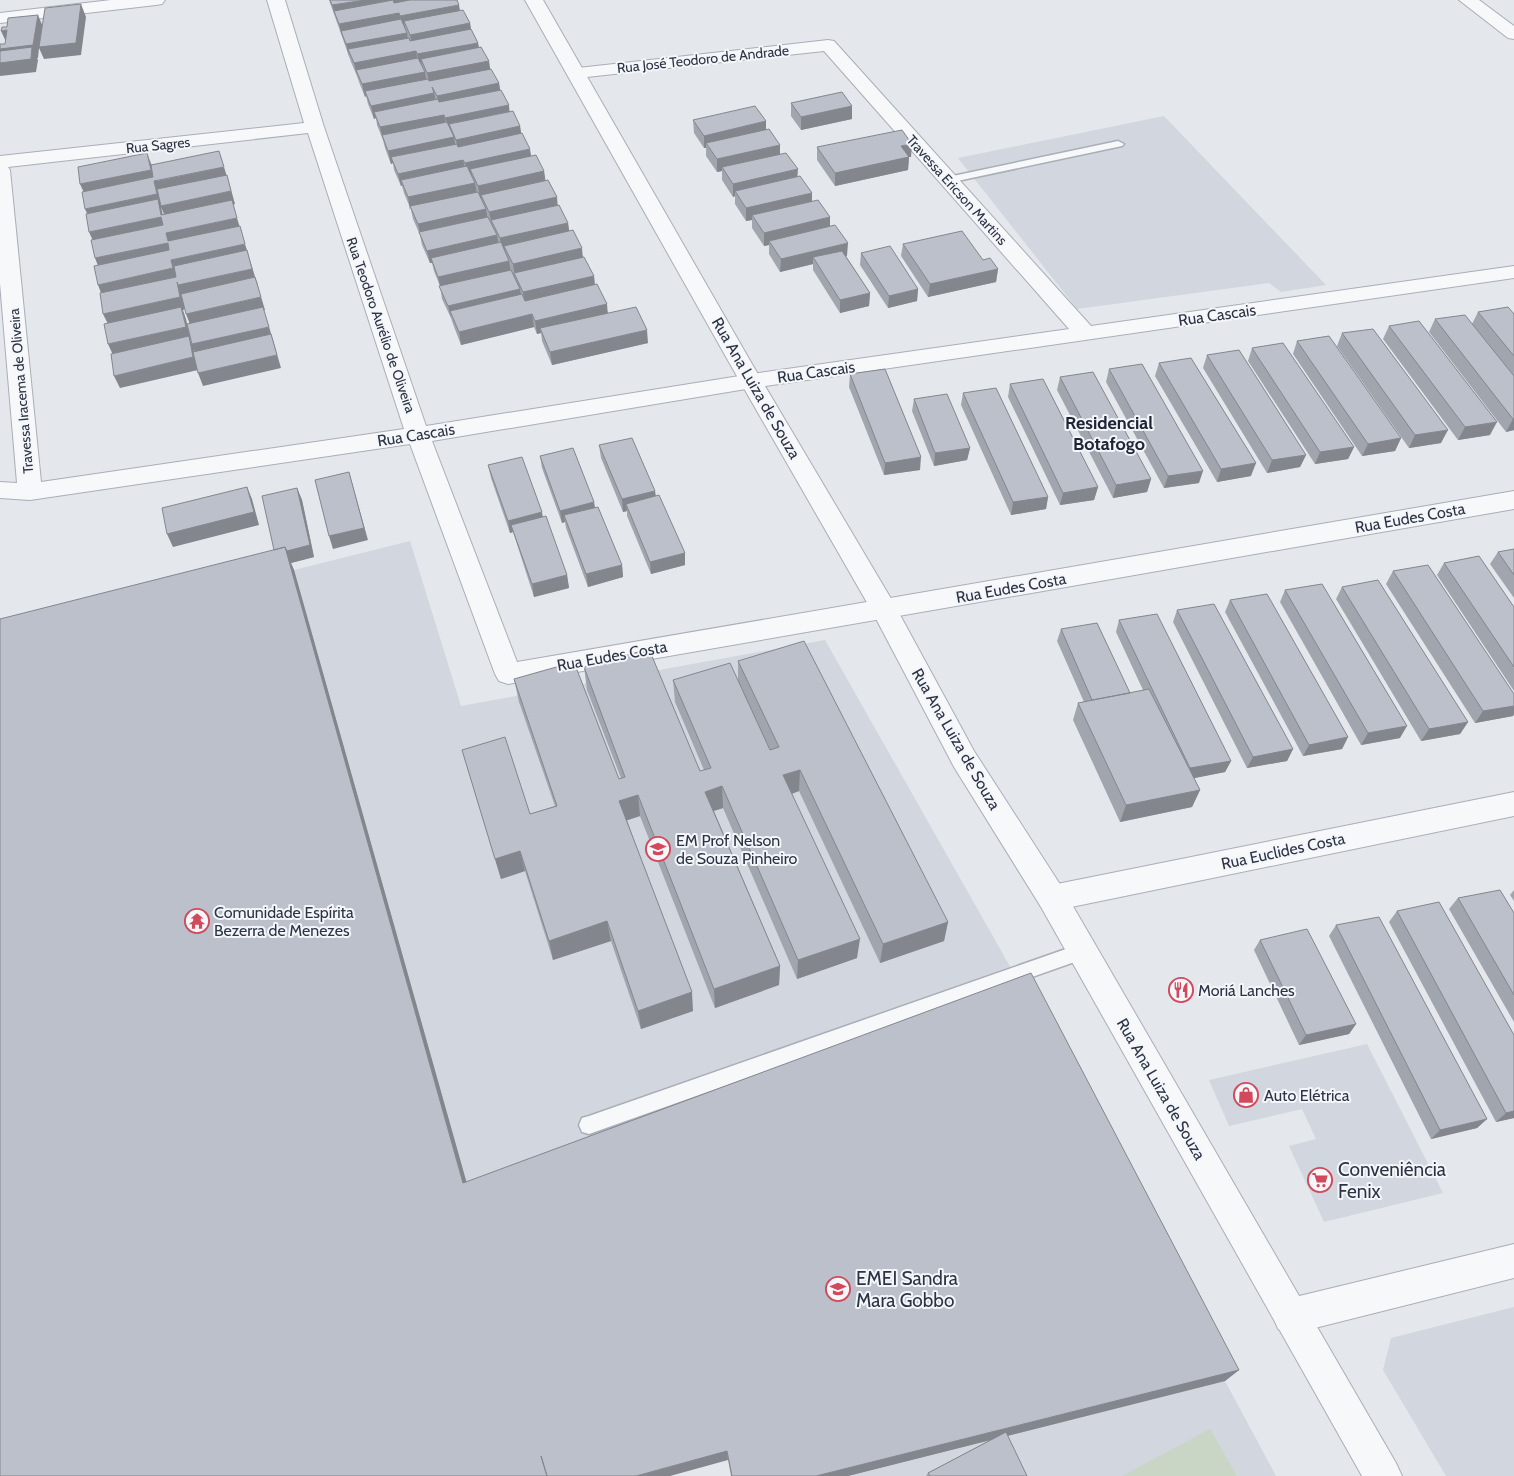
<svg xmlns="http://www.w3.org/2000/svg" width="1514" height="1476" viewBox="0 0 1514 1476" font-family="Cabin,sans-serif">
	<rect width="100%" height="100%" fill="#e4e7ec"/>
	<path fill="#d2d6de" d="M1164,116l162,169 -45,7 -12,-9 -192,26 -119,-151z
		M410,541l51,165 364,-66 199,351 -553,207 -177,-628z
		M1367,1044l76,149 -119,29 -35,-76 27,-7 -14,-30 -73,17 -20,-46z
		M1514,1307v169h-68l-63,-106 8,-32z
		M1225,1381l51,95h-428z"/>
	<path fill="#c9d6c5" d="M1210,1429l27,47h-115z"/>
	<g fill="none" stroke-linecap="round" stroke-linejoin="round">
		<defs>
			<path id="service" d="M1118,141l6,3 -2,2 -174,37 -6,-3 6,-3z
				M1083,943l6,2 3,6 -3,6 -6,2 -494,175 -7,-2 -3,-7 3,-7 7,-2z"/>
			<path id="minor" d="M267,0h18l39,127 102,299 326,-52 317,-45 -245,-278 -246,27 -6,-1 -3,-4 3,-4 6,-1 250,-28 6,1 257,285 423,-60v12l-762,110 -320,53 85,221 997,-171v18l-1006,175 -9,-3 -4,-7 -85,-230 -380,56 -30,-2v-16l17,1 -17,-200v-127l304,-33zM308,133l96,296 -363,53 -31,-312 -2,-3z
				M1459,0h20l35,26v13l-6,-1z
				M1514,792v24l-462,95 -11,-4 -4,-9 4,-9 11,-4z
				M1514,1244v34l-223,56 -13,-5 -5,-13 5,-13 13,-5z"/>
			<path id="tertiary" d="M111,0h54l-3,4 -6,1 -156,18v-10z
				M525,0h18l209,364 141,238 81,149 89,138 333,574 6,13h-40l-321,-569 -87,-140 -81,-154 -143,-249z"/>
		</defs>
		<use href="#service" stroke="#a9aeb7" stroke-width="3"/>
		<use href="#minor" stroke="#a9aeb7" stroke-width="2"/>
		<use href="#tertiary" stroke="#a9aeb7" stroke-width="2"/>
		<use href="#service" fill="#f7f8fa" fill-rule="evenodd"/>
		<use href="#minor" fill="#f7f8fa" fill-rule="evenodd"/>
		<use href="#tertiary" fill="#f7f8fa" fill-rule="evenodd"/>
	</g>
	<path fill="#a1a5ae" d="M329,0h128l3,11 10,12 1,6 7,14 1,5 11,21 9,14 1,7 10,22 10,14 1,7 10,23 13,15 1,10 13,25 10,17 1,8 25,45 1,9 13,28 40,30 -96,22 -10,-24 -1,-8 -4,1 -3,-7 -73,18 -8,-21 -2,-6 -9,-19 -2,-13 -6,-15 -2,-8h-2l-8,-18 -2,-10 -7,-16 -2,-9 -7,-17 -2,-7h-1l-7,-16 -1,-7 -2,1 -6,-16 -2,-8 -6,-15 -1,-7 -2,1 -6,-15 -2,-8 -1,1 -6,-15 -2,-6 -6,-14z
		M791,103l61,3v13l-51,11 -10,-14z
		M693,120l73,10 14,24 17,22 15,25 18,25 17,30h-1l24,37 -1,13 -29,7 -27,-43v-6l-33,8 -11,-18v-9l-5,1 -12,-18v-8l-6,1 -11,-17v-8l-2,1 -11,-17v-9l-5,1 -11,-16v-8h-2l-10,-15z
		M817,147l94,10h-2l-1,13 -73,16 -18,-26z
		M903,244l95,25 -2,13 -68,15 -27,-41z
		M861,253l57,36 -1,12 -29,7 -28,-43z
		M1478,312l36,2v116l-8,2 -77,-100 6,-13 37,5z
		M1389,326l101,109 -32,5 -75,-101z
		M1342,333l99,110 -32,5 -72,-102z
		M1297,341l104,97 -6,13 -33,5 -69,-102z
		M1252,348l102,99 -6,12 -33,5 -67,-103z
		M1207,355l99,100 -6,12 -33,6 -64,-105z
		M1159,363l92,113 -34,6 -62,-106z
		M1109,369l90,114 -35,5 -58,-106z
		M850,374l70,96 -36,5 -35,-88z
		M1060,377l91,102 -4,13 -34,6 -56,-108z
		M1010,384l88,103 -4,13 -34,5 -52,-108z
		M963,393l85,104 -2,12 -35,6 -50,-110z
		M914,399l56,49 -3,12 -33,6 -22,-55z
		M599,445l56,46 1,5 29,57v12l-34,9 -24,-58v-5l-4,1 -22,-54z
		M540,456l54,46 1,6 27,57 1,12 -35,10 -22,-59 -1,-6 -3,1 -20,-55z
		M488,465l55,52 24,58 2,13 -35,9 -21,-65 -3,1 -19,-55z
		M297,488l5,12 12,57 -23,6 3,7 172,611 773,189 -14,11 -218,55 20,40h-101l2,-3 62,-33 -142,36h-117l-3,-16 -728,16z
		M1514,549v49l-24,-34 8,-12z
		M1444,563l70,44v84l-77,-116z
		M1393,571l121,123v20l-1,2 -38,7 -89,-139z
		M1342,587l126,135 -8,12 -39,7 -85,-142z
		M1285,590l115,148 -39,7 -81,-143z
		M1230,600l118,137 -6,12 -39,7 -78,-144z
		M1177,610l116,139 -6,12 -40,7 -74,-146z
		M1119,620l112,141 -6,11 -31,6 6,12 -8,17 -72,15 -47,-102 5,-17 6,-1 -27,-61 4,-12 69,64 13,-3 -27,-58z
		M738,661l210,261 -4,19 -64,22 -81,-172 -7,3 65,164 -60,21 -74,-171 -9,3 66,155 -1,19 -64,23 -75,-192 -13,4 66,191 -52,18 -30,-88 -58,19 -28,-89 -24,8 -39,-129 68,64 25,-8 -36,-104 -5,-23 105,100 2,-1 -34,-88 -3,-23 116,104 4,-1 -29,-68 -2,-22 65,1z
		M1514,890v11l-4,-6z
		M1458,898l56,15v109l-65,-113z
		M1397,911l117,124v83l-18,4 -107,-200z
		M1336,925l151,194 -10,9 -46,11 -102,-203z
		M1260,940l96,84 -7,10 -50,11 -45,-95z"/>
	<path fill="#83868d" d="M366,0h79l-111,12 -2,-7z
		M81,4l5,13 -5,38 -37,4 -5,-11 -1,10h-1l1,2 -2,12 -36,4v-27l38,-34 5,12z
		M459,5l2,12 -57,4 1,7h-2l-3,-12z
		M399,13l3,12 -61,6 1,6 -3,-13z
		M470,23l2,13 -59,11 -3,-12z
		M7,30v14l-6,-13z
		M407,33l2,12 -61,4 1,8 -3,-13z
		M478,43l2,12 -59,4 1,7 -2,1 -3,-13z
		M416,51l2,13 -62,6 1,6 -3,-13z
		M489,61l2,13 -61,12 -3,-13z
		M425,72l2,12 -62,7 1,5 -1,1 -3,-13z
		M499,83l2,13 -62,13 -2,-13z
		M434,93l3,13 -63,6 2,6 -2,1 -3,-13z
		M509,105l1,13 -61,6 1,6h-2l-3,-12z
		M852,106v13l-51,11v-13z
		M444,115l2,12 -64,9 -2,-9z
		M766,121v13l-60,9v5h-2v-12z
		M520,126l2,13 -63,13 -3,-12z
		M454,137l2,13 -65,7 2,6 -2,1 -3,-13z
		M912,144l-1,13h-3h1l-1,13 -73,16v-13l66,-27z
		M780,145v12l-58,10v4l-5,1v-13z
		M530,149l2,13 -62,7 2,6 -5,1 -2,-13z
		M219,151l9,29 -69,14 2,12 70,-15 -4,-16 8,29 -2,1 16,52 -73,16 2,8 -75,17 -5,-13 75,-17 -2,-8 74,-16 -4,-13 -70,15 2,8 -5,-13 -2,-8 71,-15 -4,-13 -67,14 -5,-12 5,21 -5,-13 -2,-8 -68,15 -6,-13 72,-15 -3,-11 -68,14 -6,-13 71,-14 -4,-17 5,13 4,15 68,-14z
		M463,160l3,13 -65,7 1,6h-1l-3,-12z
		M798,169l-1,13 -62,9v5l-2,1v-13z
		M544,171l2,13 -65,11 1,3h-2l-2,-12z
		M475,183l2,12 -67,11v4l-2,-13z
		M812,193v12l-60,10v5l-6,1v-13z
		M557,197l1,13 -67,10 1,5 -3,-13z
		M486,209l2,13 -68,12 -2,-10z
		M161,217l5,12 -71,16 -6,-13z
		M830,217v13l-61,11v4l-5,1v-13z
		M568,223l2,13 -66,10 1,4 -3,1 -2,-13z
		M497,235l2,13 -68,10 1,5h-2l-3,-12z
		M168,243l5,13 -73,15 -5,-13z
		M848,243l-1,13 -30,7 -4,-6v7l-33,8 1,-13z
		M582,248l1,13 -69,12 1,4 -2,-13z
		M247,250l18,60h-1l9,30 8,28 -78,18 -5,-13 79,-18 -5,-15 -75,17 -3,-8 4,21 -78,18 -6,-12 79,-19 -4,-17 -75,17 -6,-13 78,-17 -4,-17 -73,16 -6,-12 77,-17 -3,-15 5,13 3,14 -2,1 3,9 5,21h-1l2,4 77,-17 -5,-17 -73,17 -5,-13 75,-17 -4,-15 -74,16 -5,-13 74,-16z
		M509,261l2,13 -70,16 -3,-13z
		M998,269l-2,13 -68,15 2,-13z
		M594,276l1,13 -70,16 -2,-13z
		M520,289l2,13 -72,9 1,7 -3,-12z
		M918,289l-1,12 -29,7 1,-12z
		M870,293l-1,13 -29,7v-13z
		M607,304l1,12 -68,12 1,5 -4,1 -2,-13z
		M532,314l2,13 -73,18 -2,-13z
		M647,330l1,13 -96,22 -2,-13z
		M1513,419h1v11l-8,2z
		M1497,422l-7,13 -32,5 7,-13z
		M1448,430l-7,13 -32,5 6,-13z
		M1401,438l-6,13 -33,5 6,-12z
		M1354,447l-6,12 -33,5 5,-12z
		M970,448l-3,12 -33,6 1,-13z
		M1306,455l-6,12 -33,6 5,-13z
		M921,457l-1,13 -36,5 1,-12z
		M1256,463l-5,13 -34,6 4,-13z
		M1203,471l-4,12 -35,5 4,-12z
		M349,472l19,68 -35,9 -4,-13z
		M1151,479l-4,13 -34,6 3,-13z
		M247,487l5,12 7,26 -86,22 -6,-13z
		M1098,487l-4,13 -34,5 3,-12z
		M297,488l5,12 12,57 -23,6 3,7 177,628 -8,-15 -177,-632z
		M655,491l1,13h-30l1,7 -4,1 -1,-13z
		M1048,497l-2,12 -35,6 2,-13z
		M594,502l2,13h-32l1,7 -3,1 -2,-12z
		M542,512l2,13h-33l2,7 -3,1 -2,-12z
		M685,553v12l-34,9 -1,-12z
		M622,565l1,12 -35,10 -2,-13z
		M567,575l2,13 -35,9 -2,-13z
		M1514,706v8l-1,2 -38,7 8,-12z
		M1468,722l-8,12 -39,7 8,-12z
		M1407,726l-7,12 -39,7 7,-12z
		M1348,737l-6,12 -39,7 6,-11z
		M1293,749l-6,12 -40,7 6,-11z
		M1231,761l-6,11 -40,8 5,-12z
		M800,770l-1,21 -17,6 1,-22z
		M722,786l1,22 -16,5 -2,-21z
		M1200,790l-8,17 -72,15 6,-17z
		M638,795l2,21 -18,6 -3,-21z
		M520,851l5,20 -24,8 -6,-20z
		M607,921l4,20 -58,19 -4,-19z
		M948,922l-4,19 -64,22 3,-19z
		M860,939l-3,19 -60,21 1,-19z
		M780,966l-1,19 -64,23 -1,-19z
		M692,992l1,19 -52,18 -3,-18z
		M1356,1024l-7,10 -50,11 7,-10z
		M1514,1111v7l-18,4 10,-9z
		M1487,1119l-10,9 -46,11 9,-9z
		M1239,1370l-14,11 -377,95h-32z
		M727,1451l1,9 -58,16h-34z"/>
	<path fill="#bbc0ca" stroke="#83868d" d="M330,0h36l-34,5z
		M393,0l1,3 16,-3h47l2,5 -59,11 -1,-3 -60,11 -5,-13z
		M81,4l-5,39 -37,4 6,-39z
		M463,10l7,13 -60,12 -6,-14z
		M38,15l-5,30 -33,4v-5h5l2,-14 -6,1 1,-4h5l1,-9z
		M401,19l6,14 -61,11 -5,-13z
		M471,29l7,14 -61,11 -1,-3 -62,12 -6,-14 61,-11 1,3z
		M32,47l-1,12 -31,4v-12z
		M481,47l8,14 -62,12 -6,-14z
		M418,58l7,14 -63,12 -6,-14z
		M491,69l8,14 -62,13 -5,-9 2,6 -63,13 -6,-15 63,-12 1,2z
		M501,90l8,15 -64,13 -1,-3 -64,12 -6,-15 64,-13 1,3z
		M842,92l10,14 -51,11 -10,-14z
		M755,106l11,15 -62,15 -11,-16z
		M513,111l7,15 -64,14 -7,-16z
		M447,122l7,15 -66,14 -6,-16z
		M769,129l11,16 -63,14 -11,-16z
		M902,130l10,14 -11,2 8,11 -74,16 -18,-26z
		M522,133l8,16 -65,14 -2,-3 -65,14 -7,-17 66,-13 1,3z
		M219,151l5,16 -70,14 3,13 -72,15 -3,-17 71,-15 -2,-12z
		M147,153l4,17 -71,14 -2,-17z
		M786,153l12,16 -65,15 -11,-17z
		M536,155l8,16 -66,15 -8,-17z
		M467,166l8,17 -67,14 -7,-17z
		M227,175l4,16 -70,15 -4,-17z
		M800,176l12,17 -66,15 -11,-17z
		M548,180l9,17 -68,15 -8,-17z
		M478,192l8,17 -68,15 -8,-18z
		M158,199l3,16 71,-15 5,18 -71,15 2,8 72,-15 5,18 -74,16 2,8 -75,17 -4,-19 75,-16 -1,-7 -73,15 -4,-18 72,-15 -2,-8 -72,15 -3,-18z
		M818,200l12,17 -66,16 -12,-18z
		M559,205l9,18 -68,15 -9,-18z
		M488,217l9,18 -70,16 -8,-19z
		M835,225l13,18 -67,16 -12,-18z
		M573,230l9,18 -69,16 -9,-18z
		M962,231l21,29 7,-2 8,11 -68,15 -27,-40z
		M501,242l8,19 -71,16 -7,-19z
		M890,246l28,43 -29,7 -28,-43z
		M247,250l5,19 -74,16 -1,-3 3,15 -77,17 -3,-21 76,-16 -2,-11z
		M842,251l28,42 -30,7 -27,-43z
		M584,257l10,19 -71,16 -9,-19z
		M511,270l9,19 -72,17 -9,-20z
		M255,277l6,20 -75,17 -5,-20z
		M597,284l10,20 -72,17 -3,-7 -73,18 -9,-21 72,-17 3,7z
		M181,307l5,20 -78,17 -4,-20z
		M263,307l6,20 -77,17 -5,-20z
		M636,307l11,23 -97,22 -10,-24z
		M1508,307l6,7v42l-36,-44z
		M1465,315l49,61v43h-1l-78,-100z
		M1419,321l78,101 -32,5 -76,-101z
		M1373,329l75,101 -33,5 -73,-102z
		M271,334l6,21 -79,18 -5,-21z
		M189,336l4,21 -79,19 -3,-22z
		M1329,336l72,102 -33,6 -71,-103z
		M1283,343l71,104 -34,5 -68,-104z
		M1239,350l67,105 -34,5 -65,-105z
		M1191,358l65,105 -35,6 -62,-106z
		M1142,364l61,107 -35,5 -59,-107z
		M885,369l36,88 -36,6 -35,-89z
		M1093,372l58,107 -35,6 -56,-108z
		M1043,379l55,108 -35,6 -53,-109z
		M996,388l52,109 -35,5 -50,-109z
		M947,394l23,54 -35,5 -21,-54z
		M632,438l23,53 -33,8 -23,-54z
		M573,448l21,54 -34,9 -20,-55z
		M522,457l20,55 -34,9 -20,-56z
		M349,472l15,56 -35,8 -14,-56z
		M247,487l7,25 -87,22 -5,-26z
		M297,488l13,57 -23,6 -2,-4 -11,3 -12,-54z
		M659,495l26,58 -35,9 -24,-58z
		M598,507l24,58 -36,9 -22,-59z
		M546,516l21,59 -35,9 -21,-59z
		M285,547l178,636 568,-210 208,397 -423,106h-84l-5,-25 -91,25h-89l-6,-20 6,20h-547v-857z
		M1514,549v26l-16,-23z
		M1479,556l35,51v60l-70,-104z
		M1428,565l86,129v12l-31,5 -90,-140z
		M1378,580l90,142 -39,7 -87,-142z
		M1322,584l85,142 -39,7 -83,-143z
		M1267,594l81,143 -39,8 -79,-145z
		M1214,604l79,145 -40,8 -76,-147z
		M1157,614l74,147 -41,7 -71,-148z
		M1097,623l33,70 -38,7 -31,-71z
		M804,641l144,281 -65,22 -83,-174 -17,5 77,164 -62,21 -76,-174 -17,6 75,174 -66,23 -76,-194 -19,6 73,191 -54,19 -31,-90 -58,20 -29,-90 -25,8 -33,-109 43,-13 25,77 27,-8 -43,-127 60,-17 45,117 6,-2 -41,-110 65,-18 51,122 11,-3 -38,-88 57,-17 40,87 9,-3 -41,-86z
		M1149,689l51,101 -74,15 -48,-102z
		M1500,890l14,23v82l-56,-97z
		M1439,902l75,133v76l-8,2 -109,-202z
		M1379,917l108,202 -47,11 -104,-205z
		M1307,929l49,95 -50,11 -46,-95z
		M1006,1432l21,44h-97l-2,-3z"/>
	<defs>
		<symbol id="school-ring" viewBox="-11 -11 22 22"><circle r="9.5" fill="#f4f6f9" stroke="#d1495b" stroke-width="1.5"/><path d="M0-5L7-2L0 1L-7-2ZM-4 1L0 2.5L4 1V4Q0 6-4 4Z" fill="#d1495b"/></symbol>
		<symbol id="temple-ring" viewBox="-11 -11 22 22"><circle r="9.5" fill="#f4f6f9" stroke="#d1495b" stroke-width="1.5"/><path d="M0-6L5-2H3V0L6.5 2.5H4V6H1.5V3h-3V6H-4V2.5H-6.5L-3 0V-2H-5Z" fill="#d1495b"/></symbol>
		<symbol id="restaurant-ring" viewBox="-11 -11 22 22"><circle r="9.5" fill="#f4f6f9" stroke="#d1495b" stroke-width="1.5"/><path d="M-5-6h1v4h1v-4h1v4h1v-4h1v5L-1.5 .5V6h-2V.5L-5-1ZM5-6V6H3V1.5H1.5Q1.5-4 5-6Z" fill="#d1495b"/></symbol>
		<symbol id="shop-ring" viewBox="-11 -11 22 22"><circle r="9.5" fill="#f4f6f9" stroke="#d1495b" stroke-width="1.5"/><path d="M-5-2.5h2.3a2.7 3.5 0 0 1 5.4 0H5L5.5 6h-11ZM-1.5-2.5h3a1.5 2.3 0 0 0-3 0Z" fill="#d1495b"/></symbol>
		<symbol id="supermarket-ring" viewBox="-11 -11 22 22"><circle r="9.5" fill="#f4f6f9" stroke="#d1495b" stroke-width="1.5"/><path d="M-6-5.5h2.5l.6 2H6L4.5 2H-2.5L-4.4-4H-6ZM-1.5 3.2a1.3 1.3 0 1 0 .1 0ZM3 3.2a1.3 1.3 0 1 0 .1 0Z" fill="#d1495b"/></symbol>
	</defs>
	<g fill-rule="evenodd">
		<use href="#school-ring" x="644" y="835" width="28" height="28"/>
		<use href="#temple-ring" x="183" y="907" width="28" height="28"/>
		<use href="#restaurant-ring" x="1167" y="976" width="28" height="28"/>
		<use href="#shop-ring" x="1232" y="1081" width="28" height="28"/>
		<use href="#supermarket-ring" x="1306" y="1166" width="28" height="28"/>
		<use href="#school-ring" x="824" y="1275" width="28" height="28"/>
	</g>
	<g text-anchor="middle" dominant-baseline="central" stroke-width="4" stroke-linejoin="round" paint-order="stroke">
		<g font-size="14" fill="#2b3445" stroke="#f4f6f9">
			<text transform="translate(703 59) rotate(-6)">Rua José Teodoro de Andrade</text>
			<text transform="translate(158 145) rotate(-6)">Rua Sagres</text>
			<text transform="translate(957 190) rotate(48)">Travessa Ericson Martins</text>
			<text transform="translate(381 325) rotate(71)">Rua Teodoro Aurélio de Oliveira</text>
			<text transform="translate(21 391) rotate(-95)">Travessa Iracema de Oliveira</text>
		</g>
		<g font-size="16" fill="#2b3445" stroke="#f4f6f9">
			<text transform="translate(1217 315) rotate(-8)">Rua Cascais</text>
			<text transform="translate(816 372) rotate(-8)">Rua Cascais</text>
			<text transform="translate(756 388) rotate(60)">Rua Ana Luiza de Souza</text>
			<text transform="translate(416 435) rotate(-9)">Rua Cascais</text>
			<text transform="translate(1410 518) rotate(-10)">Rua Eudes Costa</text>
			<text transform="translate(1011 588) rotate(-10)">Rua Eudes Costa</text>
			<text transform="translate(612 656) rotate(-10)">Rua Eudes Costa</text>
			<text transform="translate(956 739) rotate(60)">Rua Ana Luiza de Souza</text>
			<text transform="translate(1283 851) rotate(-12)">Rua Euclides Costa</text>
			<text transform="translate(1161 1089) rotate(60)">Rua Ana Luiza de Souza</text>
		</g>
		<g font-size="16" fill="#2b3445" stroke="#f4f6f9" text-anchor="start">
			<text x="676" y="840">EM Prof Nelson<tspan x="676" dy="18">de Souza Pinheiro</tspan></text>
			<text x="214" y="912">Comunidade Espírita<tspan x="214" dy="18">Bezerra de Menezes</tspan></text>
			<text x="1198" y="990">Moriá Lanches</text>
			<text x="1264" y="1095">Auto Elétrica</text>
		</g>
		<g font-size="18" font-weight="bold" fill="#1d2536" stroke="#f4f6f9">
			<text x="1109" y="423">Residencial<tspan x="1109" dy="21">Botafogo</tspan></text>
		</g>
		<g font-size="19" fill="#2b3445" stroke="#f4f6f9" text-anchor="start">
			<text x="1338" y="1169">Conveniência<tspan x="1338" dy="22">Fenix</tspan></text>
			<text x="856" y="1278">EMEI Sandra<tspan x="856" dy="22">Mara Gobbo</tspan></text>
		</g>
	</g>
</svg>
